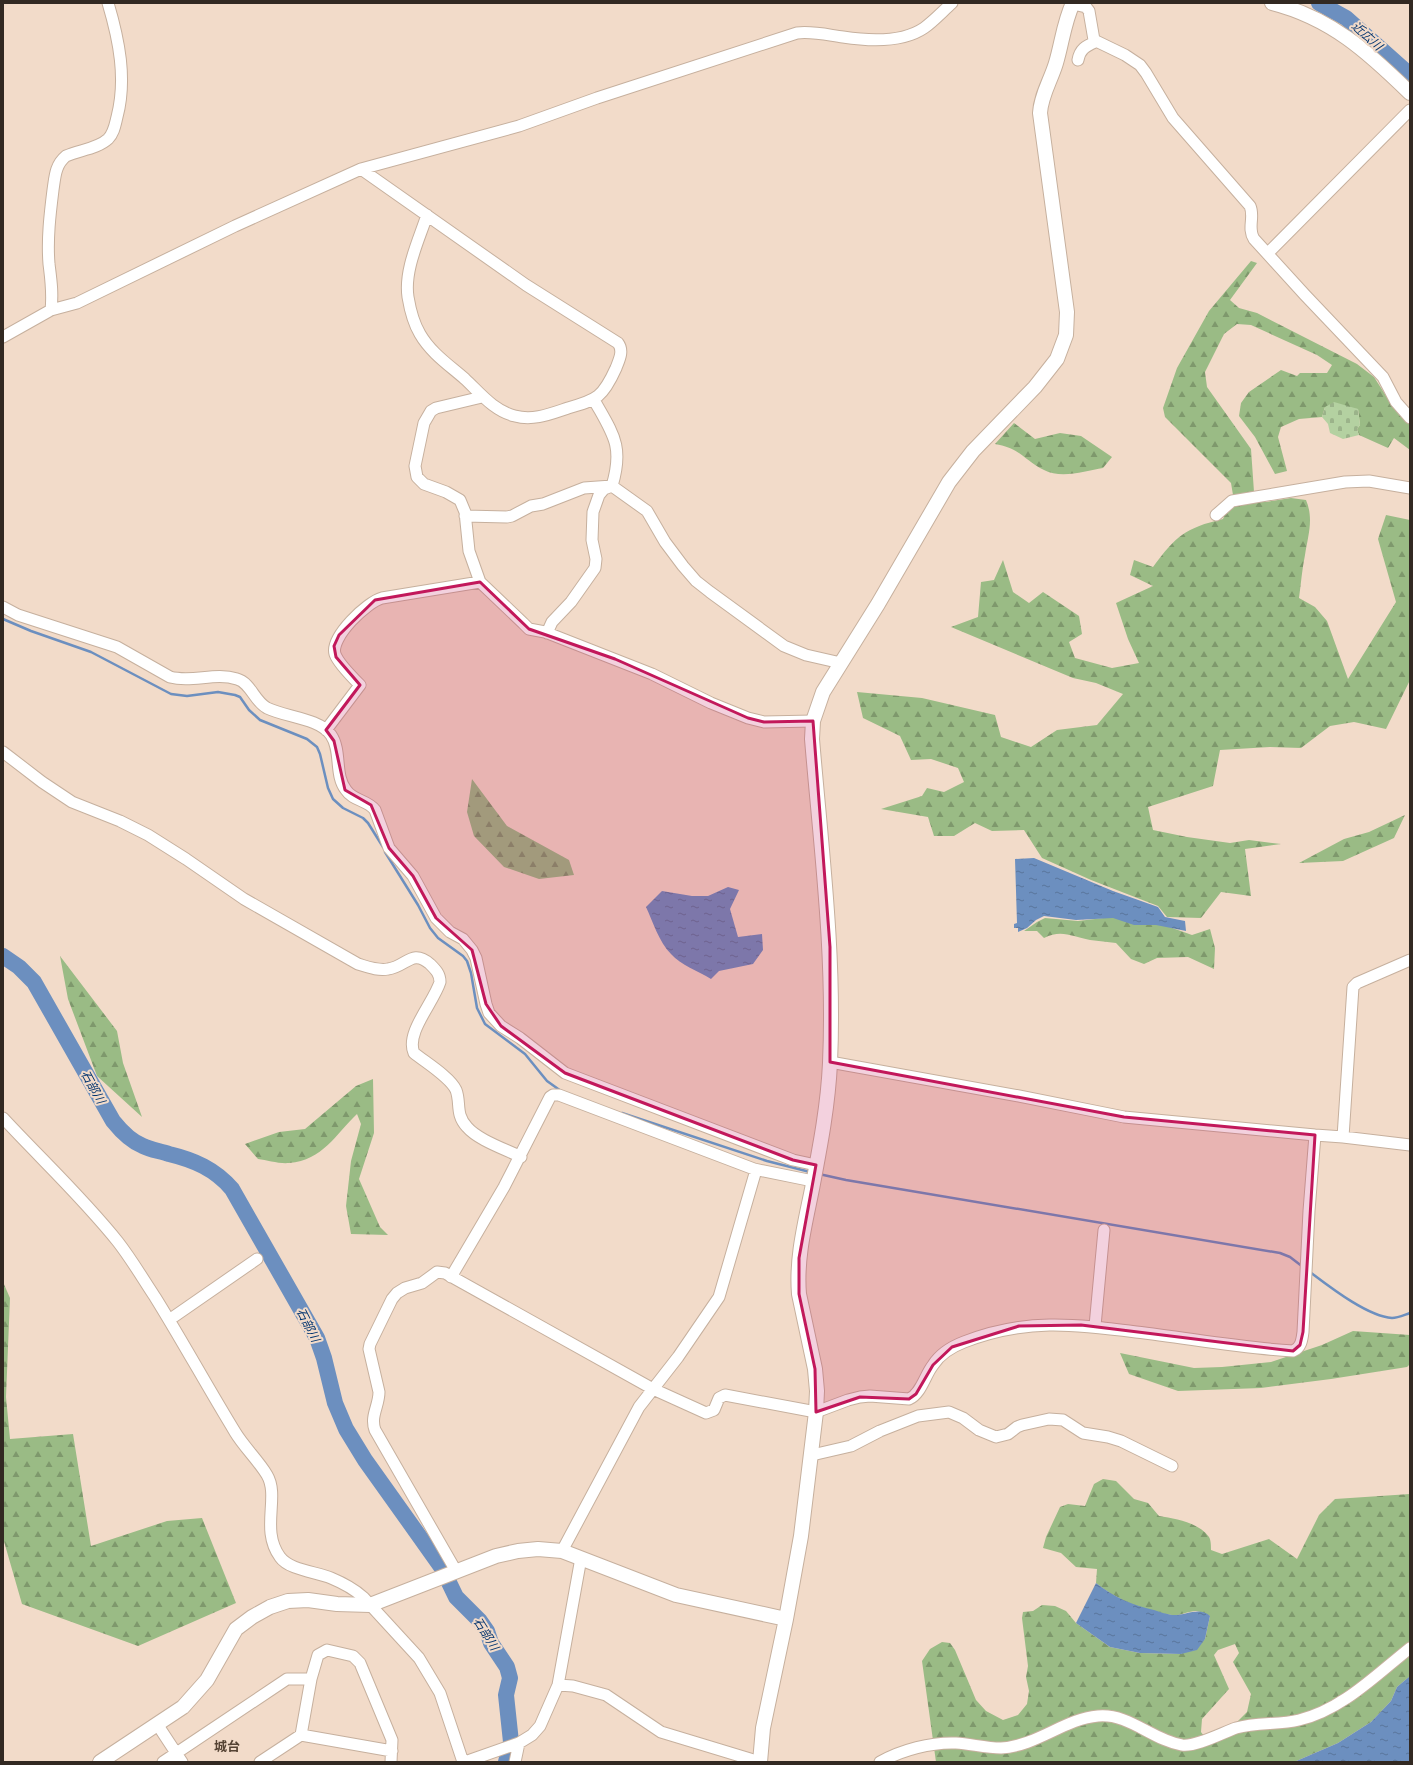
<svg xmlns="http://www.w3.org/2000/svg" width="1413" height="1765" viewBox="0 0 1413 1765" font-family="'Space Grotesk','Noto Sans JP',sans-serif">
	<defs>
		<pattern id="forest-firs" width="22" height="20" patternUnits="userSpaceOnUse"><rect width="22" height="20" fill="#9abb85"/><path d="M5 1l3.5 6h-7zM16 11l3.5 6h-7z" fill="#7e986c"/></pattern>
		<pattern id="cemetery-stones" width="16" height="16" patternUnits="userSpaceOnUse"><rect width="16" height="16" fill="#b4d1a1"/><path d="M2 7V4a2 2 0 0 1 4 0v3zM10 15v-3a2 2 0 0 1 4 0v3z" fill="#9bb38a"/></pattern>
		<pattern id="water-ripples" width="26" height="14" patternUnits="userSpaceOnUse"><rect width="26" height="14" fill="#6c8fbf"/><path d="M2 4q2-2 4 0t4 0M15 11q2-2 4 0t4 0" fill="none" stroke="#59759b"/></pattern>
	</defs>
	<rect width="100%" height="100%" fill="#f2dbc9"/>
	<path fill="url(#forest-firs)" fill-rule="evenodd" d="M1251,261l6,2 -27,37 9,8 18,5 100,51 17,13 16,25 20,19v29l-16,-12 -6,10 -29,-13 -2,-6 3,-4 -2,-16 -33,-2 -3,10 -23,2 -18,8 -3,10 9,34 -12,3 -20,-37 -16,-21 2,-13 8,-11 32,-22 16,6 3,-3h27l5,-8 -15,-10 -66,-30 -14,-1 -13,10 -19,38 2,15 44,62 3,43 12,10 25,-4 15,2c8,19 2,36 -1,55 -3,14 -4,29 -6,43l16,9 12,14 21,58 48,-77 -18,-63 8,-24 24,5v160l-24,49 -32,-7 -24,4 -29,22 -31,-1 -50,3 -7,36 -65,21 5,23 34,7 43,6 19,-3 32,4 -36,5 6,47 -30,-4 -20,26 -34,-1 -9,-11 -67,-26 -49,-22 -18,-28 -32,1 -17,-8 -21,13h-20l-6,-19 -47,-8 41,-13 5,-8 17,4 20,-10 -6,-14 -27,-9 -20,1 -11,-24 -37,-18 -6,-26 65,6 73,17 6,22 30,10 26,-17 40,-5 26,-31 -27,-11 -23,-5 -122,-51 27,-10 3,-35 13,-2 9,-20 10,32 16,11 14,-11 36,24 3,18 -13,8 6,16 37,10 27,-5 -11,-24 -12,-36 37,-17 -23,-11 4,-15 19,7c23,-31 32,-39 70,-48l10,-24 -2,-12 -66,-66 -2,-9 14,-40 32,-57z
		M1014,423l21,16 25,-6 21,3 31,21 -9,11c-17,3 -42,11 -59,2 -20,-10 -24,-22 -49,-26z
		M472,779l35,47 62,34 5,15 -35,4 -35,-12 -30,-31 -7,-24z
		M1405,815l-11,23 -51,23 -44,2 45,-24 25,-7z
		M1112,917l49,7 31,11 18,-6 5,19 -1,21 -26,-12 -31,1 -13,6 -13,-5 -15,-16c-9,-1 -17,-2 -26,-3 -18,-3 -28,-11 -46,-2l-7,-7h-13l13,-9 8,-4 33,3z
		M60,956l57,75 6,32 19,54 -45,-41 -29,-77z
		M373,1079l1,54 -15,46 21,48 8,8 -37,-1 -5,-28 5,-45 10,-37 -4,-10c-22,21 -34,46 -68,49 -10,1 -22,-3 -31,-4l-13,-15 34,-12 26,-3 51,-43z
		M3,1282l7,16 -4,99 4,42 63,-5 18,112 76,-25 35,-3 34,85 -98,43 -116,-42 -19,-66z
		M1353,1331l57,4v29l-3,3 -76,12 -70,9 -83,3 -49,-17 -9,-21 74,15 28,-1 49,-5 51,-17z
		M1103,1479l13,2 18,18 14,4 11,13c17,3 39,6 50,21 2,3 2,9 2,13l11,4 47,-15 28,20 22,-44 16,-16 75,-5v182l-13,11 -6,14 -20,21 -33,21 -44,19h-358l-14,-101 8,-12 12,-7 8,1 5,7 21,50 10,11 17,9 15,-5 9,-11 2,-13 -3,-14 2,-11 -6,-48 1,-6 10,-1 9,-6 13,1 11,5 10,12 34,24 30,6 41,1 24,-15 5,-23c-4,-1 -10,-5 -14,-5 -8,0 -15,5 -24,4 -27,-3 -55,-15 -76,-32l1,-14 -21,-2 -15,-14 -18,-5 3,-11 14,-30 8,-3 17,2 9,-22zM1235,1644l4,9 -6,9 18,32 -4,18 -22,22 -17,8 -7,-10 1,-13 27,-30 -15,-34 4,-5z"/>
	<path fill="url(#cemetery-stones)" d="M1334,402l24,7 2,16 -3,4 2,6 -16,4 -13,-6 -2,-9 -6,-7 3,-10z"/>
	<path fill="url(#water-ripples)" d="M1034,858l79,33 45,16 7,10 20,4 1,10 -30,-6h-22l-21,-7 -37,2 -32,-4 -8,4 -9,8 -9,4v-4h-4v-4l3,-1 -2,-64z
		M728,887l11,3 -9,19 8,28 24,-3 1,16 -10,14 -34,7 -8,8c-13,-8 -30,-14 -40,-25 -12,-12 -18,-32 -25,-47l16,-16 30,5h16z
		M1096,1583c18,14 36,22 58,27 6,2 12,4 18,5 14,1 27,-9 38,1l-5,23 -8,11 -16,4 -41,-1 -30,-6 -34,-24z
		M1410,1676v86h-116l44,-19 33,-21 20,-21 6,-14z"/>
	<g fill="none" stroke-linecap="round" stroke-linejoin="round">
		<path stroke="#6c8fbf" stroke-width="2.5" d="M3,619l28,12 60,21 80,42 16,2 31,-4 17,3 5,2 9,13 11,10 47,19 10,8 3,7 8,34 5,11 10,9 20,10 5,5 15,24
			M385,852l33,53 12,23 8,10 25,18 4,5 4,12 6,35 8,16 40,30 22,27 14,10
			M622,1113l145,48 43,11
			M819,1174l27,6 434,73 10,4 13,10
			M1310,1272c20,15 57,44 82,46 6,0 12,-3 18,-5"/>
		<path stroke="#6c8fbf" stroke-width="16" d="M1319,3l27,15 64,57
			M3,956l16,11 15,15 79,139c8,10 17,20 30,25 8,4 18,5 26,8 25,6 46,15 63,35l85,149 7,20 11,45 11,26 19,31 77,108 14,29 24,24 7,10 4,12 16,24 3,11 -4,17 5,47 -5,20"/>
		<defs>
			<path id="minor" d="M1073,4l13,3 3,4 5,29 31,15 15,10 6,8 27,45 77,88c5,11 -3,22 4,33l51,56 78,82 13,25 14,16
				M1078,60c2,-11 8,-14 17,-18
				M361,169l165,116 92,58c6,8 1,17 -2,25 -13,29 -19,32 -48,40 -18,6 -35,13 -53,8 -21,-5 -35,-23 -50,-37 -16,-14 -34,-26 -45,-45 -6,-10 -10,-25 -12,-37 -4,-27 11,-57 19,-82
				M1268,253l142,-143
				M51,310c2,-17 0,-30 -2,-46 -2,-25 1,-50 4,-74 2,-13 2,-25 13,-34 13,-6 31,-7 42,-17 6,-6 7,-14 9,-22 10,-38 2,-77 -9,-114
				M3,337l48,-27 26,-7 158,-77 126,-57 158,-43 78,-28 200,-65c15,-2 31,2 46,4 26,4 59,6 81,-9 10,-7 19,-17 28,-25
				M482,397l-46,11 -5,3 -7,12 -9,43 2,11 7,7 22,8 14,8 5,12 4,39 11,31 43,41 6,6 16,3 107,42 59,29 37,15 16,4 49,-1
				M1216,515l16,-14 113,-19 24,-1 41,7
				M465,516l42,1 5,-1 19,-10 12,-2 41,-16 28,-2 35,25 18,31 18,24 13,15 14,11 74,54 22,9 35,8
				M3,607l15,8 99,32 53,30c22,6 45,-5 67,2 14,4 17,22 30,29 18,9 52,10 64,27 11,16 3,40 15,55 7,11 22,10 29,20l14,38 24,28 23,42 14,14 13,7 9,11 4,8 10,46 3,9 12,13 19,12 45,35 228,87 23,5
				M547,633l5,-11 19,-20 24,-34 1,-9 -4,-19 1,-28 6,-17 5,-6 8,-3c12,-40 1,-52 -18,-86
				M326,730l34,-45c-7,-7 -22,-22 -25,-31 -5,-17 32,-52 47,-56l98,-16
				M3,752l39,30 30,20 48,19 28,14 38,24 58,40 114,65c10,3 20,7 30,5 18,-2 24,-21 42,-5 6,6 10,10 10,18 -6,20 -35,51 -26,71 11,9 36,24 42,37 5,13 -1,24 11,37 11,13 38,22 54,30
				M830,1062l189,34 105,21 191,18 28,2 67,8
				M3,1118c38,41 80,80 115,124 14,18 25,37 37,55 28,45 53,91 80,135 9,15 23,28 32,43 13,22 -7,55 13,82 9,13 37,15 51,21 12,5 23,11 32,19l56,61 21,35 23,69
				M1343,1137l10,-150 4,-4 53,-23
				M451,1277l53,-90 46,-90 3,-2h6l195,74 59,12
				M169,1320l88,-61
				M1095,1326l9,-96
				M812,1455l39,-9 29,-15 38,-15 31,-4 14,6 16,12 17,7 12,-3 9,-7 5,-2 27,-6 14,1 20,13 25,4 13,4 51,25
				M562,1551l77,-144 39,-50 41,-60 37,-127
				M456,1571l-81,-141c-5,-14 4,-24 4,-38l-10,-43 1,-5 22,-45 5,-6 8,-5 17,-5 15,-11 8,1 208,116 53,24 8,-3 5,-12 6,-3 91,17 32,-12 12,-3 10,-1 39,3c12,-5 16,-24 24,-34 7,-11 18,-18 31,-23 61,-24 110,-18 172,-10 52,6 105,16 157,19 8,-3 9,-11 10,-19l6,-121 6,-76
				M558,1685l15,1 33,9 55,37 99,30
				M157,1724l25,38
				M301,1735l10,-56 7,-24 9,-5 26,6 7,7 32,77 -1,22
				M163,1762l124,-83h24
				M260,1762l41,-27 91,16
				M465,1762l54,-19 13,-8 8,-9 18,-41 23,-127
				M515,1762l4,-19
				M880,1762c22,-12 51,-20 76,-19 15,1 30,5 45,5 36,-2 63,-29 97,-32 31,-3 54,24 84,29 14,2 40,-12 54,-17 21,-6 43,-3 63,-8 43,-10 78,-46 111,-72"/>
			<path id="tertiary" d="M1272,3c59,15 96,49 138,90
				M100,1762l83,-55 24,-27 29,-51 16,-12 18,-10 18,-6 20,-1 29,4 33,1 126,-49 22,-5 20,-2 24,2 114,44 110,24
				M760,1762l3,-34 23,-109 15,-83 15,-124 1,-21 -2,-22 -16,-75c-3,-36 6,-70 13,-105 8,-42 16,-83 18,-126 5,-108 -9,-216 -18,-324l1,-18 10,-29 55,-88 71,-122 24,-31 62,-64 22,-28 9,-24 1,-23 -27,-199c1,-18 11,-33 16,-50 6,-20 8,-41 17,-60"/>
		</defs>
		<use href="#minor" stroke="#c6b09e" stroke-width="13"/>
		<use href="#tertiary" stroke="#c6b09e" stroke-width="16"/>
		<use href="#minor" stroke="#fff" stroke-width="11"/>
		<use href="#tertiary" stroke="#fff" stroke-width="14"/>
	</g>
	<path fill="#c2185b" fill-opacity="0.2" stroke="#c2185b" stroke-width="3" stroke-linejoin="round" d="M480,582l49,47 86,30 133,59 16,4 49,-1 17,226v115l294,55 191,18 -12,197 -3,13 -7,6 -212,-26 -62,1 -67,21 -19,18 -17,29 -7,5 -49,-2 -44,15 -1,-43 -16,-75v-36l17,-93 -23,-5 -228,-87 -64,-47 -15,-22 -14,-54 -36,-32 -23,-42 -24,-28 -18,-43 -26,-15 -11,-49 -8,-11 34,-45 -24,-28 -2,-11 5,-11 36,-35z"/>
	<g text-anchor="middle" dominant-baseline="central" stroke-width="4" stroke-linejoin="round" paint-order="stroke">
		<g font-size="12" font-style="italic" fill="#02346f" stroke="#f2dbc9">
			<text transform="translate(1367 36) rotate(42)">近広川</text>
			<text transform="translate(93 1087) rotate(61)">石部川</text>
			<text transform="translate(308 1325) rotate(63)">石部川</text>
			<text transform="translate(486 1634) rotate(58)">石部川</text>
		</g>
		<g font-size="13" font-weight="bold" fill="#554334" stroke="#f2dbc9">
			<text x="227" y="1746">城台</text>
		</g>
	</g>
	<rect width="1413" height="1765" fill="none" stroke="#322922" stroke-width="8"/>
</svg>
